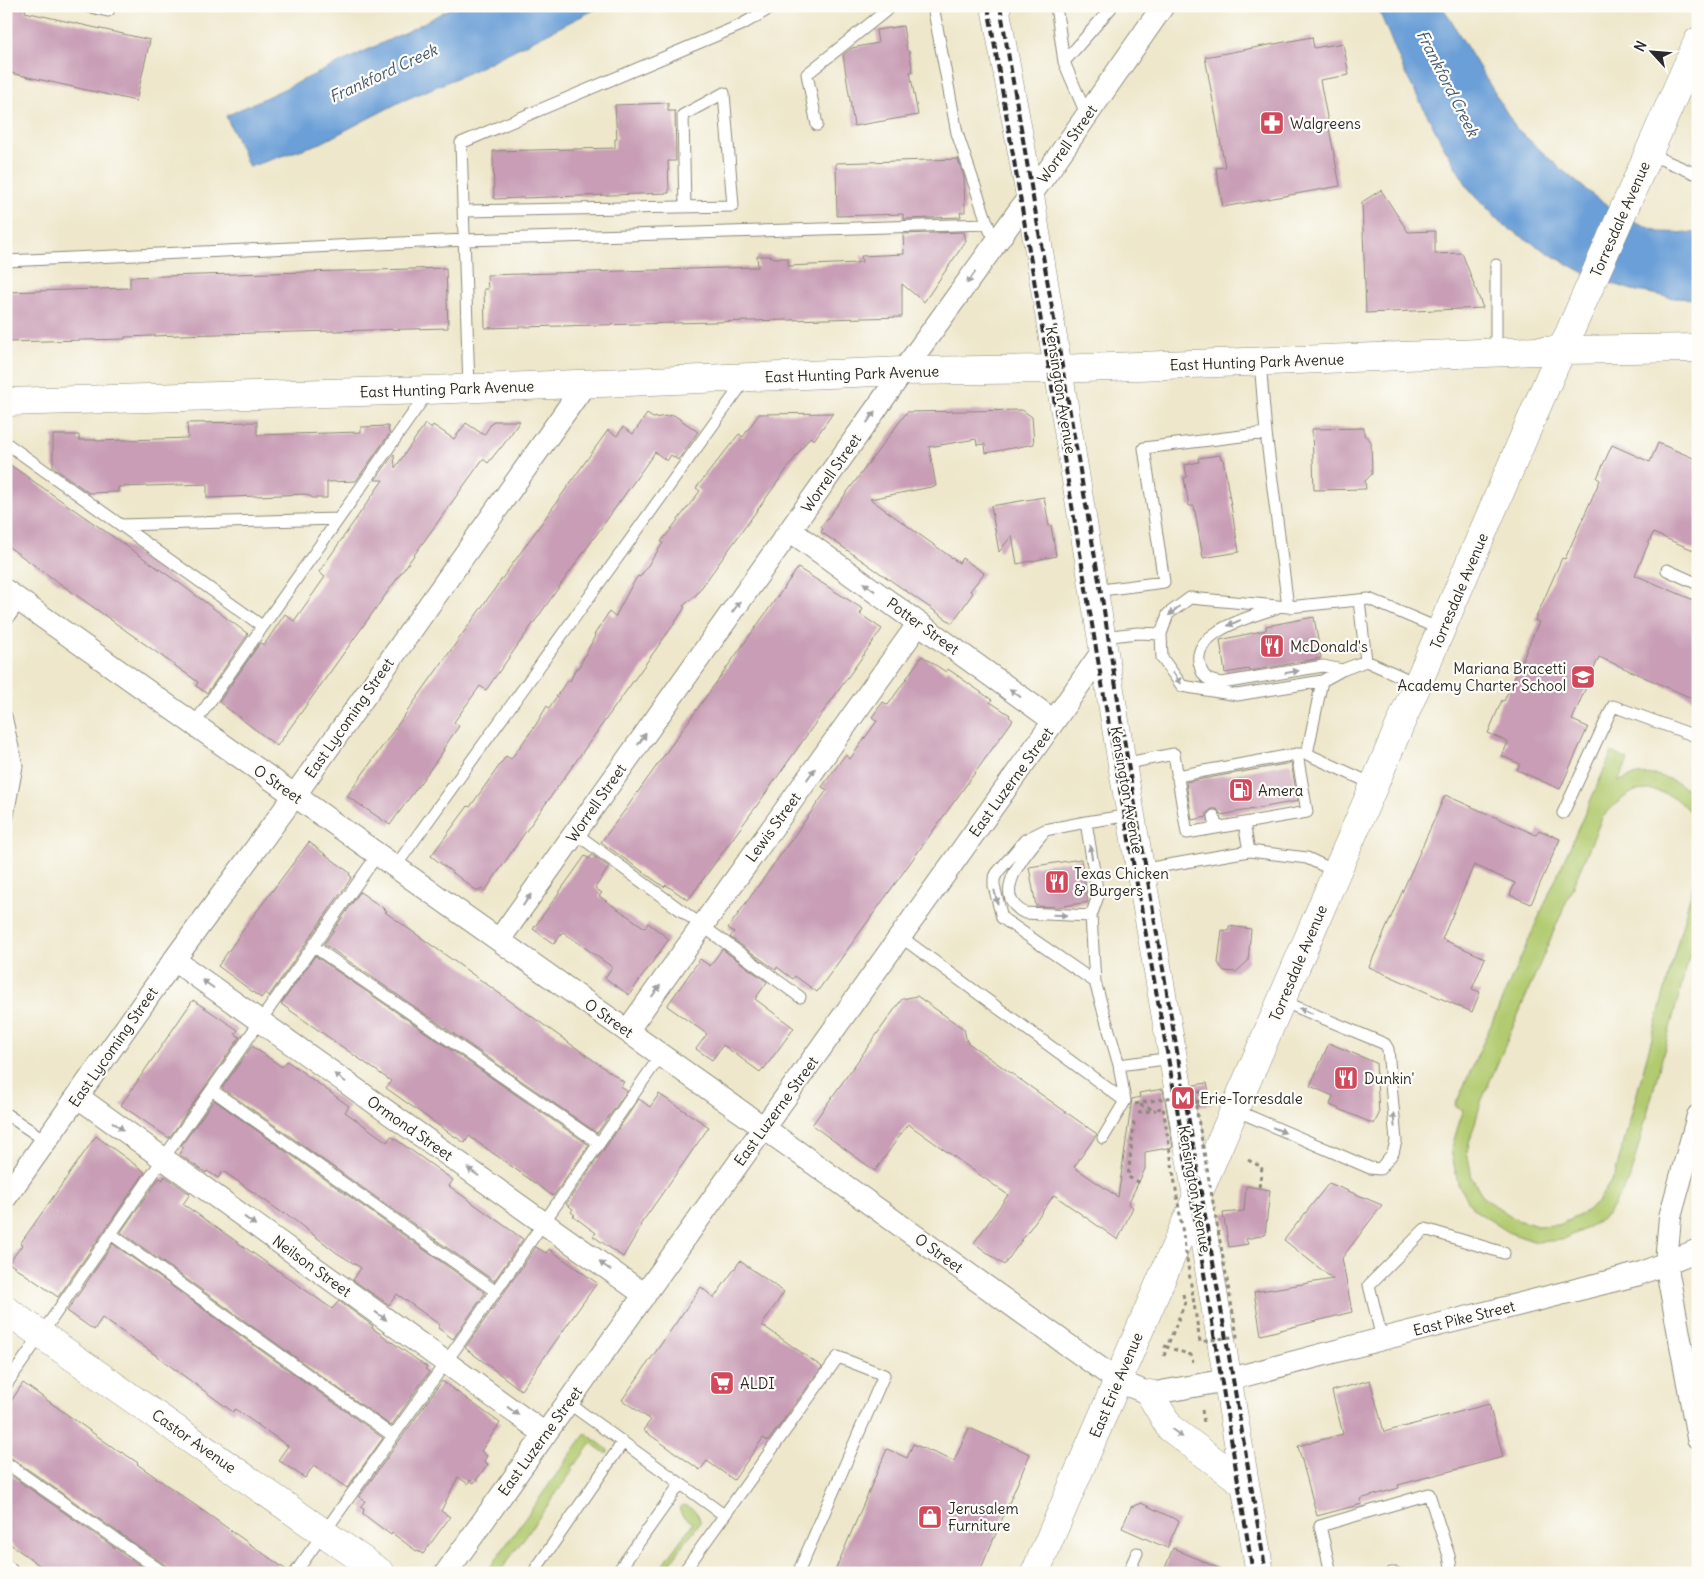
<svg xmlns="http://www.w3.org/2000/svg" width="1704" height="1579" viewBox="0 0 1704 1579" font-family="Delius,sans-serif">
	<rect width="100%" height="100%" fill="#fdfcf7"/>
	<filter id="ink" filterUnits="userSpaceOnUse"><feTurbulence type="fractalNoise" baseFrequency=".02" numOctaves="2"/><feDisplacementMap in="SourceGraphic" scale="10" xChannelSelector="R" yChannelSelector="G"/><feConvolveMatrix kernelMatrix="1 2 1 2 8 2 1 2 1" color-interpolation-filters="sRGB"/></filter>
	<filter id="wash" filterUnits="userSpaceOnUse"><feTurbulence type="fractalNoise" baseFrequency=".0096" numOctaves="4" result="noise"/><feDisplacementMap in="SourceGraphic" scale="20" xChannelSelector="R" yChannelSelector="G"/><feGaussianBlur stdDeviation="1.12" result="paint"/><feColorMatrix in="noise" values="0 0 0 0 0 0 0 0 0 0 0 0 0 0 0 0 0 1.4 0 .05"/><feComposite in="paint" operator="in"/></filter>
	<g filter="url(#wash)">
		<rect width="100%" height="100%" fill="#eee7cb"/>
		<path fill="#b2cb70" stroke="#6e7b4e" d="M1612,752l16,8 -10,22c5,-2 10,-5 15,-6 25,-6 47,6 65,22v25c-12,-18 -29,-33 -51,-33 -4,1 -8,0 -12,1 -13,6 -24,17 -33,27l-121,284 -14,49 5,27 12,20 33,22 21,6 20,-1 22,-10 17,-12 18,-28 83,-308v57l-69,257 -21,33 -21,14 -25,12 -26,2 -26,-9 -37,-24 -15,-25 -7,-34 12,-40 -8,-4z
			M586,1433l22,17v3h-3l-14,-10 -15,21h-2l-3,4 2,2 -74,103h-13z
			M683,1505c9,2 17,8 17,17l-37,51h-6l36,-50 -11,-8 -3,-7z"/>
		<path fill="#6a9fd7" stroke="#4a6581" d="M455,6h147l-134,67 -68,29 -79,41 -72,24 -23,-51 184,-86z
			M1377,6h65l74,122 45,41 33,27 31,21 34,15 39,1v66l-24,-1 -42,-8 -40,-13 -37,-20 -52,-32 -34,-36 -25,-42 -39,-74z"/>
		<g id="blocks">
			<path fill="#c89db5" d="M6,6h20l-1,6 125,28 -14,61 -130,-29z
				M903,26l4,25h2l4,21h-3l8,43 -64,11 -11,-71 9,-7 26,-5 -2,-13z
				M1312,37l2,11 29,-5 6,32 -29,5 20,106 -117,21 -7,-39 9,-1 -20,-110z
				M668,103v8h7l1,50h-8l1,32 -175,6 -1,-48 122,-3v-9h2l-2,-34z
				M958,159l6,18 1,34v1h-5l1,5 -58,2v-5l-66,2 -1,-53z
				M1381,190l27,42 27,-1v23l27,-1 21,55 -117,5 -4,-111z
				M964,232l2,9 -42,61 -22,-18v33l-417,11 -1,-39h4l-1,-14 271,-8 -1,-11h12l6,2h13v8l69,-3v-1h5l-1,-6 43,-2 -1,-20z
				M446,268l2,60 -268,7 -55,2v2l-119,3v-50l124,-4v-11z
				M1022,410l10,7 2,27 -48,9 -1,-9 -8,1 -1,-6 -47,8 7,39 -66,13 89,64 3,-5 22,15 -14,18 3,2 -21,30 -131,-91 2,-3 -2,-2 86,-115z
				M833,413l-19,27 -4,-3 -114,158 -13,11 2,1 -11,17 -150,210 -39,57 -4,-2 -1,2h-3l-46,-35 37,-50 2,1 36,-51 5,3 24,-33 12,-20 2,2 17,-26 4,-1 6,-13 2,1 17,-33 -1,-1 15,-23 6,5 17,-32 6,-9 2,1 23,-34 -2,-1 39,-51 -4,-3 43,-54 4,3 16,-23z
				M647,414l6,4 21,-3 24,17 -20,28 -7,-5 -4,6 -12,-9 -169,238 -6,-4 -26,36 5,4 -16,23 1,1 -54,75 -43,-29 261,-366 9,6 6,-9 10,7z
				M493,421h27l-19,27h-1l-12,15 -5,-4 -206,287 -58,-44 41,-59 4,2 21,-31 9,7 31,-44 -6,-5 64,-92h-8l19,-26 1,14 30,-44 6,4 2,-3 21,14 12,-16 18,12z
				M257,422v13l104,-3v-5l27,-1 1,7h1l-34,48 -29,1v16h-14l-7,-4 -99,4v-14l-89,3v5l-29,1 -36,-26v-32h26v5h17v1l92,-3 -1,-15z
				M1364,428v7l7,6 1,33 -7,7 1,8 -52,1 -2,-61z
				M1658,443l40,17v92l-45,-19 -18,42 63,27v99l-99,-44 -27,63 16,7 -28,62 -43,-19 3,-6 -18,-8 6,-14 -20,-9 14,-33 2,1 35,-79 -4,-2 27,-62 3,1 35,-79 -3,-2 15,-33 38,17z
				M1220,455l1,4h2l16,93 -36,6 -9,-52h-5l-5,-28 3,-1 -2,-12 14,-3 -1,-4z
				M6,462l176,123 66,49 -41,59 -11,-7 2,-4 -192,-137z
				M1044,497l5,29 2,-1 5,31 -39,8 -5,-29 -13,17 -8,-46z
				M798,568l65,41 -3,5 22,15 -119,168 -75,103 -22,-15 -2,2 -63,-45 24,-32z
				M1314,617l7,41 -71,13 -1,-2 -24,4 -5,-33 46,-10v-4z
				M922,656l24,16 2,-3 44,31 -2,2 20,13 -1,2 4,3 -196,272 -22,-16 -2,3 -16,-12 -1,3 -46,-33 4,-5 -6,-4 99,-138 -5,-3 23,-32 5,4 27,-38 -5,-4 11,-15 5,3z
				M1291,763l7,38 -77,14 -4,-6h-5l-5,4v4l-15,3 -6,-38z
				M1445,795l91,40 3,-5 21,9 -29,65 -21,-9 5,-12 -41,-18 -32,74 43,19 -13,31 8,3 -8,20 -103,-45z
				M309,842l41,31 -1,2 3,2 -83,119 -4,-3 -4,5 -43,-32 30,-43z
				M592,855l17,12 -14,21 7,5 -3,3 46,32 3,-5 21,16 -40,56 -24,-17 7,-11 -49,-35 -9,12 -21,-15 52,-73 4,3z
				M1081,859l7,43 -30,5 -22,-1 -7,-39z
				M360,892l27,19 -2,1 239,170 -3,4 6,5 -30,42 -273,-189z
				M1229,926l22,3 -3,32 -12,11 -12,-1 -6,-8 4,-33 7,1z
				M722,949l45,33 -12,17 39,29 -30,41 -1,-1 -3,4 -37,-27 -11,15 -16,-11 11,-15 -40,-28 33,-47 10,7z
				M315,956l274,189 -36,51 -84,-60 -4,7 -17,-11 -62,-44 5,-7 -110,-77z
				M917,996l47,33 3,13 130,92 -23,33 44,30 14,-98 8,-2 -1,-4 24,-4 10,58 -28,5v17l-17,35 5,3 -15,33 -64,-45 -50,70 -30,-22 34,-48 -100,-71 -33,47 -63,-46 90,-126z
				M193,1000l45,30 -3,4 5,3 -71,101 -48,-33z
				M1329,1043l47,20 3,51 -5,10 -44,-19 3,-9 -23,-10z
				M252,1046l30,21 5,-6 62,45 -4,6 42,30 4,-6 62,44 -4,6 74,53 -29,42 -272,-193z
				M1207,1083l5,21 -15,2 -3,-21z
				M659,1094l50,33 -69,98 1,1 -18,31 -30,-21 3,-3 -23,-17 2,-1 -4,-3 2,-3 -7,-5 73,-105 11,8z
				M214,1100l271,193 -32,46 -15,-11 2,-3 -43,-31 -8,11 -36,-25 8,-12 -24,-15 -52,-40 -1,1 -61,-43 -5,7 -11,-7 -1,2 -27,-19 4,-6 -2,-2z
				M96,1136l49,36 -87,125 -49,-34 13,-18 -2,-1z
				M165,1176l25,18 -7,10 148,104 1,1 7,-8 34,25 -1,2 55,39 -2,2 4,3 -38,54 -270,-194 36,-51 3,-3 3,2z
				M1329,1183l53,22 -40,53 10,54 -91,23 -7,-43 79,-13 -49,-39z
				M1246,1186l24,4 -5,45 -19,4 2,5 -19,3 -6,-34 21,-2z
				M113,1244l270,194 -36,50 -33,-23 -9,13 -27,-18 10,-14 -53,-37 -2,3 -94,-69 -37,-25 -8,12 -27,-19z
				M536,1247l10,6 3,-4 48,34 -76,107 -56,-42z
				M740,1261l44,31 -22,33 60,42 -54,74 -5,-3 -29,42 -27,-19 -7,9 -57,-40 8,-10 -29,-20 79,-113 13,11z
				M1370,1380l14,52 105,-28 14,53 -105,28 1,3 -39,11 2,5 -45,12 -19,-70 45,-12 -11,-43z
				M442,1381l58,42 -19,28 6,5 -3,5 4,3 -14,19 -4,-3 -2,4 -10,-7 -17,34 9,6 -27,37 -8,-4 -23,-17 -1,2 -28,-21 1,-5 -4,-2 5,-6 -6,-4z
				M23,1383l98,70 1,-1 16,11 -1,1 151,107v2h-117l-3,-6 -158,-110 -4,-1v-47z
				M969,1428l61,26 -51,119h-145l53,-124 20,9 6,-14 41,17z
				M6,1472l145,101h-101l-44,-32z
				M1141,1503l38,18 -12,27 -45,-20 9,-21z
				M1173,1548l56,25h-66z"/>
		</g>
	</g>
	<g filter="url(#ink)">
		<use href="#blocks" fill-opacity="0" stroke="#8c897b" stroke-width="1"/>
		<g fill="none" stroke-linecap="round" stroke-linejoin="round">
			<defs>
				<path id="service" d="M86,6l22,5 4,-5
					M933,6l24,127 33,98
					M1056,6l8,56 23,54
					M1064,62l47,-54v-2
					M817,125l-10,-51 85,-68
					M1649,154l45,19h4
					M464,211l269,-5 -9,-113 -41,22 2,92
					M6,261l459,-21 523,-16
					M1496,353v-88
					M469,387l-8,-244 280,-118 33,-19
					M1266,433l22,174 81,-8 73,31
					M6,443l256,183
					M121,525l217,-6
					M1667,570l31,14
					M1094,591l70,-9 -20,-134 122,-15 -6,-71
					M1359,600l7,61
					M1288,607l-98,-9 -22,16 -7,20 1,24 20,28 55,9 85,-14 20,-11 24,-9 52,23
					M1276,608c-23,8 -87,24 -76,58 3,13 10,15 22,17l101,-17 19,4
					M6,621l15,-20
					M1102,637l36,-4 23,1
					M6,716l11,50 -11,60
					M194,724l234,-332
					M1297,754h10l68,31
					M1307,754l15,-73
					M1122,764l52,-10 13,79 120,-21 -10,-58 -120,22
					M1563,813l50,-107 85,31
					M1214,816l2,12
					M1086,822l45,-7
					M1244,823l5,28 58,7 30,14
					M575,833l225,164
					M1043,833c-16,19 -55,62 -18,80l66,3
					M395,867l351,-488
					M1140,870l109,-19
					M901,937l224,164 -6,-36 -24,-83 -4,-66 7,-20 -12,-74 -41,8 -20,10 -28,33 -3,6v7l8,32 93,64
					M313,946l286,197
					M1119,1065l54,-7
					M212,1090l283,201
					M1235,1110l135,58 10,1 13,-16 3,-12 -8,-92 -3,-5 -103,-43
					M6,1114l40,27
					M1103,1138l22,-37
					M111,1234l282,202
					M1382,1339l-13,-54 56,-56 79,24
					M6,1385l157,-226 215,-305
					M567,1402l157,113
					M6,1463l158,110
					M295,1573l151,-211 215,-307
					M533,1573l90,-131
					M617,1573l63,-89
					M683,1573l155,-216 46,18 -86,198
					M1128,1573l9,-20
					M1331,1573l-11,-47 109,-32 20,62 3,17
					M1391,1573h5"/>
				<path id="minor" d="M791,531l263,190
					M6,591l758,537 354,253 32,13 77,-14 155,-41 257,-65 59,-24
					M499,940l404,-569 150,-207 110,-158
					M174,960l471,335
					M627,1031l292,-408
					M78,1097l467,337
					M1698,1116l-28,101 -4,46 32,175
					M6,1197l168,-237 121,-165 290,-411
					M6,1572l1,1
					M446,1573l608,-852 50,-72"/>
				<path id="tertiary" d="M995,6l35,190 92,568 73,421 65,388
					M1150,1394l20,34 75,56"/>
				<path id="secondary" d="M6,402l423,-12 474,-19 154,-2 505,-19 136,-2
					M1035,1573l506,-1176 157,-356"/>
				<path id="primary" d="M6,1310l375,263"/>
			</defs>
			<use href="#service" stroke="#8c897b" stroke-width="13"/>
			<use href="#minor" stroke="#8c897b" stroke-width="24"/>
			<use href="#tertiary" stroke="#8c897b" stroke-width="29"/>
			<use href="#secondary" stroke="#8c897b" stroke-width="29"/>
			<use href="#primary" stroke="#8c897b" stroke-width="29"/>
			<path stroke="#8c897b" stroke-width="3" stroke-dasharray="4 4" stroke-linecap="butt" d="M1140,1105l15,5
				M1138,1113l18,-3
				M1134,1122l-6,55 13,6
				M1248,1160l14,7 -3,21
				M1164,1346l3,1 18,-44 -2,-9
				M1164,1356l3,-9 24,8 2,7
				M1202,1410l2,13"/>
			<use href="#service" stroke="#fff" stroke-width="11"/>
			<use href="#minor" stroke="#fff" stroke-width="22"/>
			<use href="#tertiary" stroke="#fff" stroke-width="28"/>
			<use href="#secondary" stroke="#fff" stroke-width="28"/>
			<use href="#primary" stroke="#fff" stroke-width="28"/>
			<path stroke="#2b2b2b" stroke-width="4" stroke-dasharray="8 4" stroke-linecap="butt" d="M988,6l128,761 61,341 76,465
				M1000,6l103,598 25,160 138,809"/>
			<path stroke="#8c897b" stroke-width="3" stroke-dasharray="4 4" stroke-linecap="butt" d="M1135,1104l70,-13 2,9 -12,2 42,234 -37,6 -37,-235 -7,3"/>
		</g>
		<defs><path id="oneway-solid" d="M-6-.8H1V-3.2L6.5 0L1 3.2V.8H-6Z" transform="scale(1.25)"/></defs>
		<g fill="#a0a0a0">
			<use href="#oneway-solid" transform="translate(971 278) rotate(126)"/>
			<use href="#oneway-solid" transform="translate(871 417) rotate(-55)"/>
			<use href="#oneway-solid" transform="translate(869 587) rotate(-144)"/>
			<use href="#oneway-solid" transform="translate(736 607) rotate(-55)"/>
			<use href="#oneway-solid" transform="translate(1174 611) rotate(139)"/>
			<use href="#oneway-solid" transform="translate(1234 623) rotate(156)"/>
			<use href="#oneway-solid" transform="translate(1292 672) rotate(-10)"/>
			<use href="#oneway-solid" transform="translate(1177 678) rotate(55)"/>
			<use href="#oneway-solid" transform="translate(1015 693) rotate(-144)"/>
			<use href="#oneway-solid" transform="translate(642 739) rotate(-55)"/>
			<use href="#oneway-solid" transform="translate(811 774) rotate(-54)"/>
			<use href="#oneway-solid" transform="translate(1091 852) rotate(-99)"/>
			<use href="#oneway-solid" transform="translate(996 897) rotate(76)"/>
			<use href="#oneway-solid" transform="translate(527 900) rotate(-55)"/>
			<use href="#oneway-solid" transform="translate(1060 915) rotate(2)"/>
			<use href="#oneway-solid" transform="translate(208 984) rotate(-145)"/>
			<use href="#oneway-solid" transform="translate(656 991) rotate(-54)"/>
			<use href="#oneway-solid" transform="translate(1306 1011) rotate(-158)"/>
			<use href="#oneway-solid" transform="translate(340 1078) rotate(-145)"/>
			<use href="#oneway-solid" transform="translate(1394 1120) rotate(-95)"/>
			<use href="#oneway-solid" transform="translate(118 1126) rotate(36)"/>
			<use href="#oneway-solid" transform="translate(1279 1130) rotate(23)"/>
			<use href="#oneway-solid" transform="translate(473 1172) rotate(-145)"/>
			<use href="#oneway-solid" transform="translate(250 1221) rotate(36)"/>
			<use href="#oneway-solid" transform="translate(605 1266) rotate(-145)"/>
			<use href="#oneway-solid" transform="translate(381 1316) rotate(36)"/>
			<use href="#oneway-solid" transform="translate(513 1411) rotate(36)"/>
			<use href="#oneway-solid" transform="translate(1177 1433) rotate(37)"/>
		</g>
	</g>
	<defs>
		<symbol id="pharmacy-square" viewBox="-11 -11 22 22"><rect x="-9" y="-9" width="18" height="18" rx="4" fill="#d1495b" stroke="#fdfcf7"/><path d="M-2-6h4v4h4v4h-4v4h-4v-4h-4v-4h4Z" fill="#fff"/></symbol>
		<symbol id="restaurant-square" viewBox="-11 -11 22 22"><rect x="-9" y="-9" width="18" height="18" rx="4" fill="#d1495b" stroke="#fdfcf7"/><path d="M-5-6h1v4h1v-4h1v4h1v-4h1v5L-1.5 .5V6h-2V.5L-5-1ZM5-6V6H3V1.5H1.5Q1.5-4 5-6Z" fill="#fff"/></symbol>
		<symbol id="school-square" viewBox="-11 -11 22 22"><rect x="-9" y="-9" width="18" height="18" rx="4" fill="#d1495b" stroke="#fdfcf7"/><path d="M0-5L7-2L0 1L-7-2ZM-4 1L0 2.5L4 1V4Q0 6-4 4Z" fill="#fff"/></symbol>
		<symbol id="fuel-square" viewBox="-11 -11 22 22"><rect x="-9" y="-9" width="18" height="18" rx="4" fill="#d1495b" stroke="#fdfcf7"/><path d="M-5.5-6h7V0h2V4h1.3V-2.5L3-4.5l.8-.8L6-3V5H2.5V1h-1V6h-7ZM-4.2-4.7v3.2H.2V-4.7Z" fill="#fff"/></symbol>
		<symbol id="metro-square" viewBox="-11 -11 22 22"><rect x="-9" y="-9" width="18" height="18" rx="4" fill="#d1495b" stroke="#fdfcf7"/><path d="M-5.5 5V-5H-3L0 0L3-5H5.5V5H3V-.5L0 4L-3-.5V5Z" fill="#fff"/></symbol>
		<symbol id="supermarket-square" viewBox="-11 -11 22 22"><rect x="-9" y="-9" width="18" height="18" rx="4" fill="#d1495b" stroke="#fdfcf7"/><path d="M-6-5.5h2.5l.6 2H6L4.5 2H-2.5L-4.4-4H-6ZM-1.5 3.2a1.3 1.3 0 1 0 .1 0ZM3 3.2a1.3 1.3 0 1 0 .1 0Z" fill="#fff"/></symbol>
		<symbol id="shop-square" viewBox="-11 -11 22 22"><rect x="-9" y="-9" width="18" height="18" rx="4" fill="#d1495b" stroke="#fdfcf7"/><path d="M-5-2.5h2.3a2.7 3.5 0 0 1 5.4 0H5L5.5 6h-11ZM-1.5-2.5h3a1.5 2.3 0 0 0-3 0Z" fill="#fff"/></symbol>
	</defs>
	<g fill-rule="evenodd">
		<use href="#pharmacy-square" x="1258" y="109" width="28" height="28"/>
		<use href="#restaurant-square" x="1258" y="632" width="28" height="28"/>
		<use href="#school-square" x="1569" y="663" width="28" height="28"/>
		<use href="#fuel-square" x="1227" y="776" width="28" height="28"/>
		<use href="#restaurant-square" x="1043" y="868" width="28" height="28"/>
		<use href="#restaurant-square" x="1332" y="1064" width="28" height="28"/>
		<use href="#metro-square" x="1169" y="1084" width="28" height="28"/>
		<use href="#supermarket-square" x="708" y="1369" width="28" height="28"/>
		<use href="#shop-square" x="916" y="1503" width="28" height="28"/>
	</g>
	<g text-anchor="middle" dominant-baseline="central" stroke-width="4.5" stroke-linejoin="round" paint-order="stroke">
		<g font-size="15" fill="#2b2b2b" stroke="#fdfcf7" text-anchor="start">
			<text x="1290" y="123">Walgreens</text>
			<text x="1290" y="646">McDonald's</text>
			<text x="1566" y="668" text-anchor="end">Mariana Bracetti<tspan x="1566" dy="17">Academy Charter School</tspan></text>
			<text x="1258" y="790">Amera</text>
			<text x="1074" y="873">Texas Chicken<tspan x="1074" dy="17">&amp; Burgers</tspan></text>
			<text x="1364" y="1078">Dunkin'</text>
			<text x="1200" y="1098">Erie-Torresdale</text>
			<text x="740" y="1383">ALDI</text>
			<text x="948" y="1508">Jerusalem<tspan x="948" dy="17">Furniture</tspan></text>
		</g>
		<g font-size="15" fill="#2b2b2b" stroke="#fdfcf7">
			<text transform="translate(1067 144) rotate(-55)">Worrell Street</text>
			<text transform="translate(1620 219) rotate(-66)">Torresdale Avenue</text>
			<text transform="translate(1257 362) rotate(-2)">East Hunting Park Avenue</text>
			<text transform="translate(852 374) rotate(-2)">East Hunting Park Avenue</text>
			<text transform="translate(447 389) rotate(-2)">East Hunting Park Avenue</text>
			<text transform="translate(1061 390) rotate(81)">Kensington Avenue</text>
			<text transform="translate(831 473) rotate(-55)">Worrell Street</text>
			<text transform="translate(1459 591) rotate(-67)">Torresdale Avenue</text>
			<text transform="translate(923 626) rotate(36)">Potter Street</text>
			<text transform="translate(349 718) rotate(-55)">East Lycoming Street</text>
			<text transform="translate(1011 782) rotate(-54)">East Luzerne Street</text>
			<text transform="translate(278 784) rotate(35)">O Street</text>
			<text transform="translate(1127 790) rotate(80)">Kensington Avenue</text>
			<text transform="translate(596 803) rotate(-55)">Worrell Street</text>
			<text transform="translate(773 827) rotate(-54)">Lewis Street</text>
			<text transform="translate(1298 963) rotate(-67)">Torresdale Avenue</text>
			<text transform="translate(609 1018) rotate(35)">O Street</text>
			<text transform="translate(113 1047) rotate(-55)">East Lycoming Street</text>
			<text transform="translate(776 1111) rotate(-54)">East Luzerne Street</text>
			<text transform="translate(410 1128) rotate(35)">Ormond Street</text>
			<text transform="translate(1195 1189) rotate(80)">Kensington Avenue</text>
			<text transform="translate(939 1253) rotate(36)">O Street</text>
			<text transform="translate(312 1266) rotate(36)">Neilson Street</text>
			<text transform="translate(1464 1318) rotate(-14)">East Pike Street</text>
			<text transform="translate(1116 1385) rotate(-67)">East Erie Avenue</text>
			<text transform="translate(194 1441) rotate(35)">Castor Avenue</text>
			<text transform="translate(540 1441) rotate(-54)">East Luzerne Street</text>
		</g>
		<g font-size="16" font-style="italic" fill="#445970" stroke="#fdfcf7">
			<text transform="translate(383 73) rotate(-25)">Frankford Creek</text>
			<text transform="translate(1448 83) rotate(63)">Frankford Creek</text>
		</g>
	</g>
	<rect width="1704" height="1579" fill="none" stroke="#fdfcf7" stroke-width="25"/>
	<g transform="translate(1652 52) rotate(296)" stroke="#fdfcf7" stroke-width="4" paint-order="stroke">
	<path d="M0-4L9 19L0 12L-9 19Z" fill="#2b2b2b"/>
	<text y="-8" font-size="14" font-weight="bold" text-anchor="middle" fill="#2b2b2b">N</text>
	</g>
</svg>
